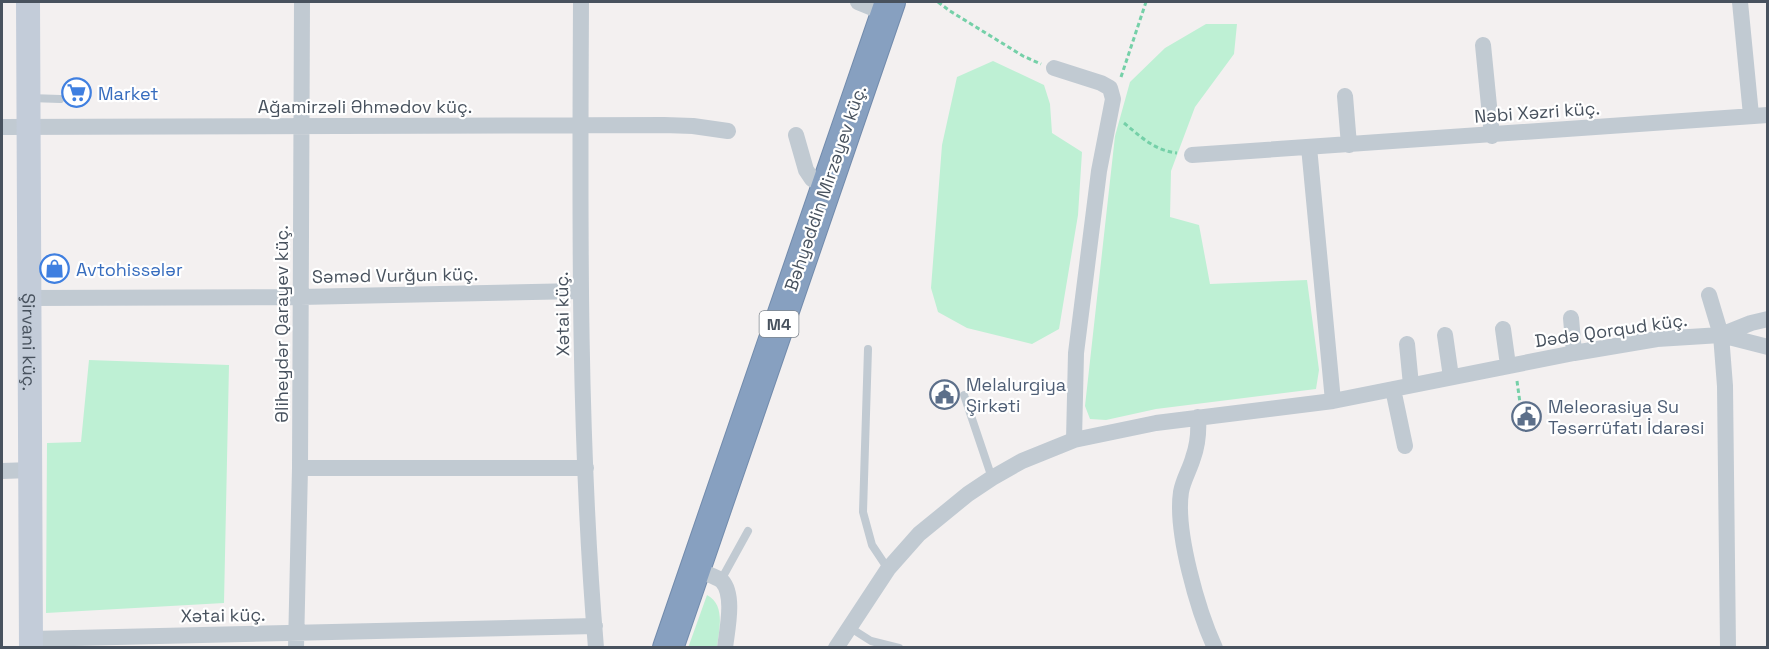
<svg xmlns="http://www.w3.org/2000/svg" width="1769" height="649" viewBox="0 0 1769 649" font-family="'Space Grotesk',sans-serif">
	<rect width="100%" height="100%" fill="#f3f0f0"/>
	<path fill="#bef0d4" d="M1206,24h31l-3,30 -39,53 -24,64 -1,46 29,8 11,59 97,-4 12,90 -3,19 -160,20 -50,11 -16,-1 -5,-13 30,-270 15,-54 35,-34z
		M993,61l51,24 6,19 2,29 30,19 -4,63 -19,114 -27,15 -65,-16 -29,-16 -7,-24 11,-143 15,-68z
		M89,360l140,5 -5,238 -178,10 1,-170 34,-1z
		M707,595c19,10 12,35 10,52l-29,1z"/>
	<g fill="none" stroke-linecap="round" stroke-linejoin="round">
		<defs>
			<path id="highway" d="M668,648l222,-646"/>
		</defs>
		<use href="#highway" stroke="#728bac" stroke-width="32"/>
		<path stroke="#75d0a8" stroke-width="3" stroke-dasharray="4.5 3" stroke-linecap="butt" d="M938,2l12,9 73,45 18,8
			M1121,77l25,-75
			M1124,123c16,13 31,28 53,30
			M1517,381l3,22"/>
		<path stroke="#c1cad2" stroke-width="8" d="M30,98l30,1
			M868,349l-5,163 9,33 16,24
			M964,395l28,83
			M721,580l27,-49
			M849,627l22,14 28,7"/>
		<path stroke="#c1cad2" stroke-width="16" d="M581,2c-1,215 -3,431 15,646
			M858,2l27,11
			M1740,2l11,113
			M1483,45l9,91
			M1054,68l47,15 9,5 3,11 -14,72 -23,182 -2,87
			M1345,96l4,49
			M2,127l662,-2 29,1 35,5
			M796,135l10,35 6,9 14,7
			M1309,147l24,254
			M1192,155l576,-40
			M1709,295l12,40 4,51 3,262
			M30,298l270,-1 280,-6
			M1571,318l3,35
			M1503,329l5,36
			M1445,335l6,42
			M1721,335l30,-12 17,-4
			M1407,344l4,41
			M1393,389l12,57
			M1198,417c1,14 0,27 -5,41 -3,11 -10,22 -12,34 -6,40 17,119 34,156
			M300,468h286
			M2,471l29,-1
			M696,569c7,4 20,7 26,12 13,14 5,49 3,67
			M31,639l564,-13
			M296,648l4,-180 2,-466
			M836,648l52,-79 31,-35 49,-40 24,-16 30,-17 52,-21 82,-17 177,-22 241,-48 83,-14 64,-4 47,12"/>
		<path stroke="#c3ccd9" stroke-width="24" id="s1" d="M28,2l3,646"/>
		<use href="#highway" stroke="#87a0c0" stroke-width="30"/>
	</g>
	<defs>
		<symbol id="supermarket-ring" viewBox="-11 -11 22 22"><circle r="9.5" fill="#fff" stroke="#3f7fe0" stroke-width="1.5"/><path d="M-6-5.5h2.5l.6 2H6L4.5 2H-2.5L-4.4-4H-6ZM-1.5 3.2a1.3 1.3 0 1 0 .1 0ZM3 3.2a1.3 1.3 0 1 0 .1 0Z" fill="#3f7fe0"/></symbol>
		<symbol id="shop-ring" viewBox="-11 -11 22 22"><circle r="9.5" fill="#fff" stroke="#3f7fe0" stroke-width="1.5"/><path d="M-5-2.5h2.3a2.7 3.5 0 0 1 5.4 0H5L5.5 6h-11ZM-1.5-2.5h3a1.5 2.3 0 0 0-3 0Z" fill="#3f7fe0"/></symbol>
		<symbol id="civic-ring" viewBox="-11 -11 22 22"><circle r="9.5" fill="#fff" stroke="#5c6f8a" stroke-width="1.5"/><path d="M-.6-6.5H3V-4.5H.6V-3L4-1V1h2V6H-6V1h2V-1L-.6-3ZM-1.2 2.5V6h2.4V2.5Z" fill="#5c6f8a"/></symbol>
	</defs>
	<g fill-rule="evenodd">
		<use href="#supermarket-ring" x="60" y="76" width="33" height="33"/>
		<use href="#shop-ring" x="38" y="252" width="33" height="33"/>
		<use href="#civic-ring" x="928" y="378" width="33" height="33"/>
		<use href="#civic-ring" x="1510" y="400" width="33" height="33"/>
	</g>
	<g text-anchor="middle" dominant-baseline="central" stroke-width="4.5" stroke-linejoin="round" paint-order="stroke">
		<rect fill="#fff" stroke="#7f868e" stroke-width="1.5" x="759.5" y="311" width="39" height="26" rx="4.5"/>
		<g font-size="16" font-weight="bold" fill="#48525e">
			<text x="779" y="324">M4</text>
		</g>
		<g font-size="18" fill="#366cbe" stroke="#fff" text-anchor="start">
			<text x="98" y="93">Market</text>
			<text x="76" y="269">Avtohissələr</text>
		</g>
		<g font-size="18" fill="#48525e" stroke="#fff">
			<text x="365" y="106">Ağamirzəli Əhmədov küç.</text>
			<text transform="translate(1537 112) rotate(-4)">Nəbi Xəzri küç.</text>
			<text transform="translate(825 188) rotate(-71)">Bəhyəddin Mirzəyev küç.</text>
			<text transform="translate(395 275) rotate(-1)">Səməd Vurğun küç.</text>
			<text transform="translate(562 314) rotate(-91)">Xətai küç.</text>
			<text transform="translate(281 324) rotate(-90)">Əliheydər Qarayev küç.</text>
			<text transform="translate(1611 330) rotate(-8)">Dədə Qorqud küç.</text>
			<text stroke="none"><textPath href="#s1" startOffset="340">Şirvani küç.</textPath></text>
			<text transform="translate(223 615) rotate(-1)">Xətai küç.</text>
		</g>
		<g font-size="18" fill="#4e5e75" stroke="#fff" text-anchor="start">
			<text x="966" y="384">Melalurgiya<tspan x="966" dy="21">Şirkəti</tspan></text>
			<text x="1548" y="406">Meleorasiya Su<tspan x="1548" dy="21">Təsərrüfatı İdarəsi</tspan></text>
		</g>
	</g>
	<rect width="1769" height="649" fill="none" stroke="#48525e" stroke-width="6"/>
</svg>
